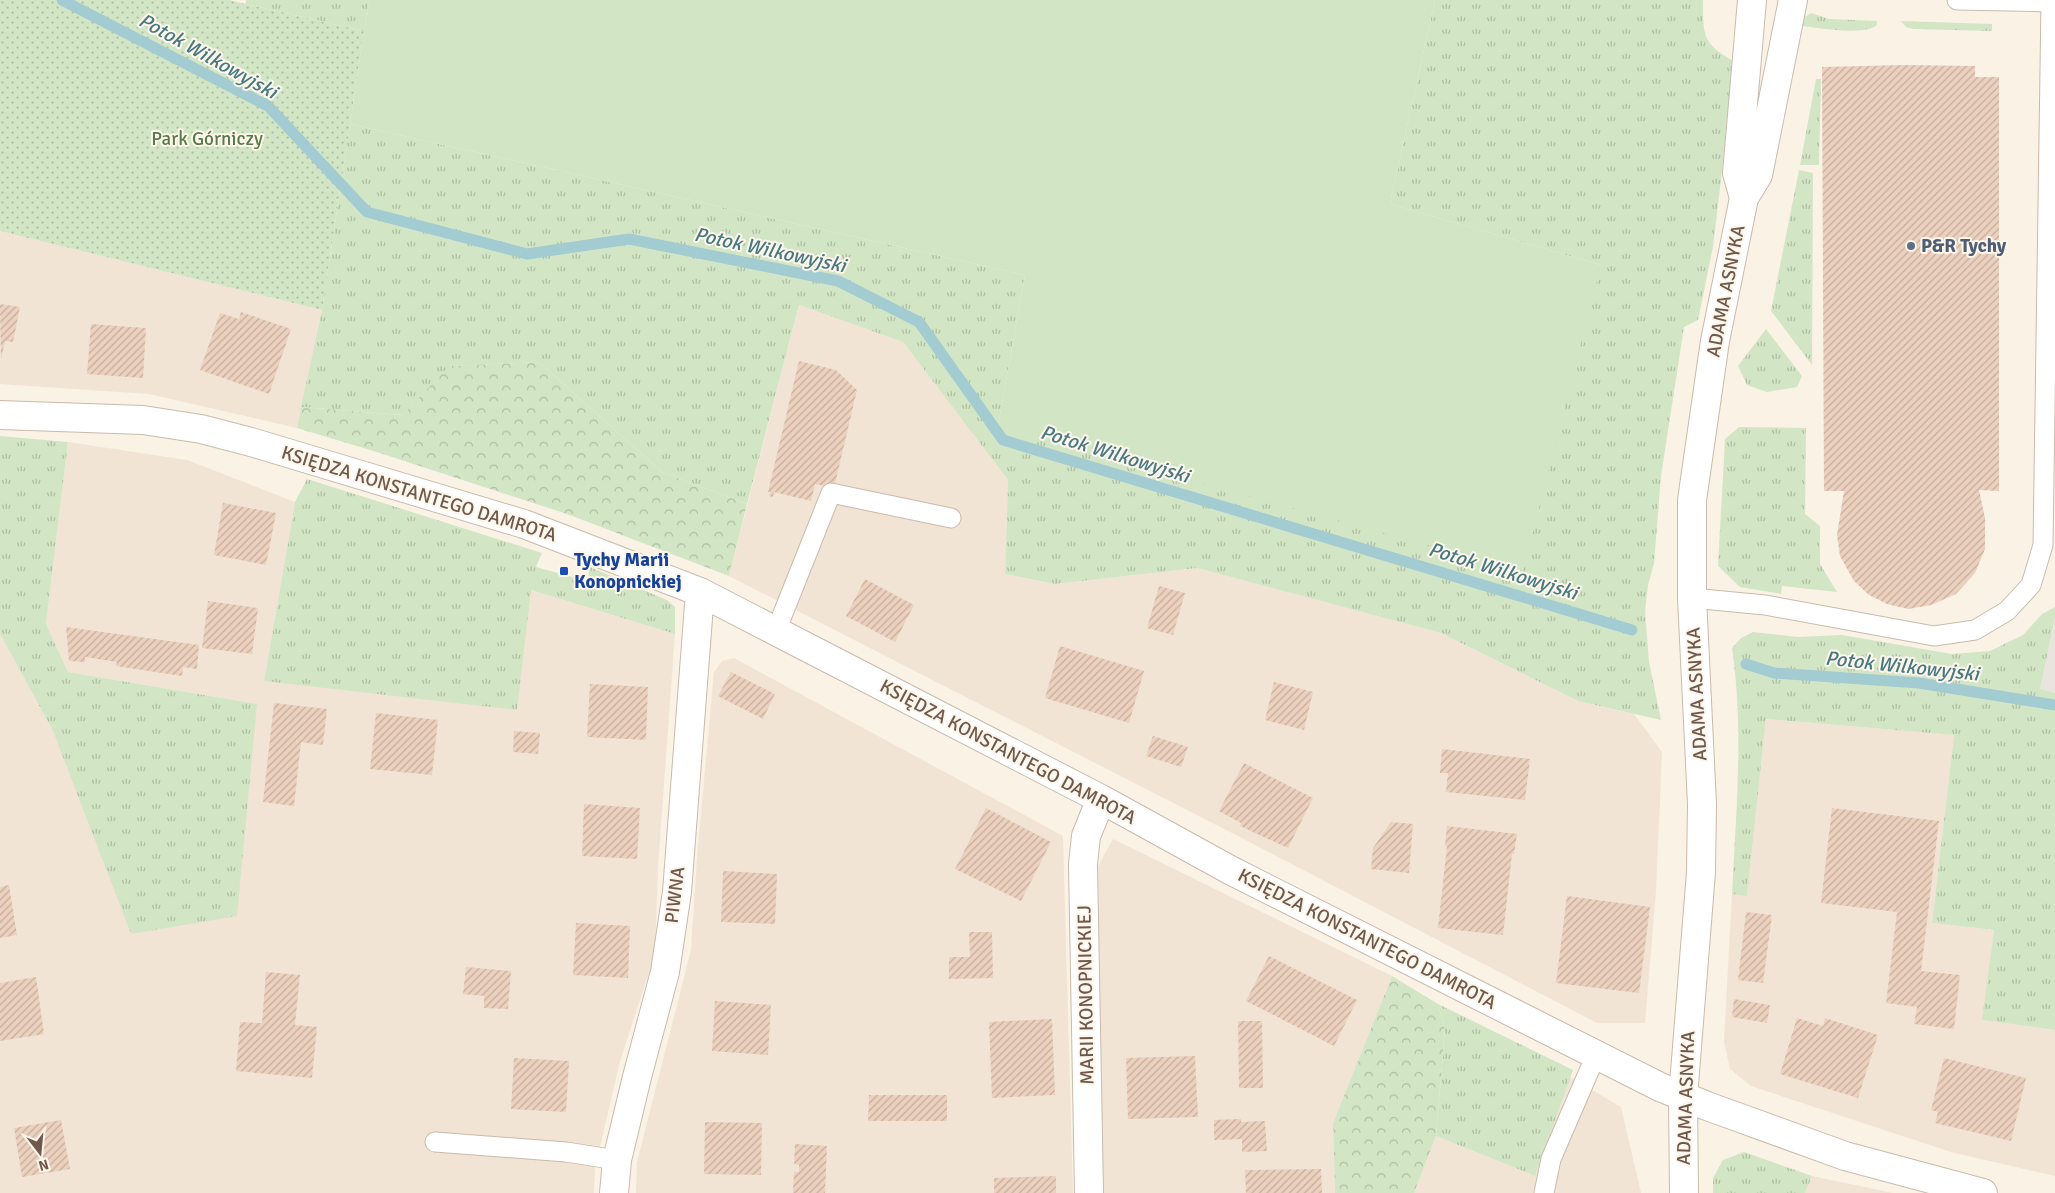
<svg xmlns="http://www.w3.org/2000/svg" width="2055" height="1193" viewBox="0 0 2055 1193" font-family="Signika,sans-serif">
	<defs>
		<pattern id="grass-tufts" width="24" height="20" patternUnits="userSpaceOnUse" patternTransform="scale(1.25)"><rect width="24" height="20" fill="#d2e6c5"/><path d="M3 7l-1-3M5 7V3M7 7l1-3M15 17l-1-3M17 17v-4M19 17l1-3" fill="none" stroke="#afbda2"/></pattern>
		<pattern id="forest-crowns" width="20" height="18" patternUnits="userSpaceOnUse" patternTransform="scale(1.25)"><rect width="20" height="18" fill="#d2e6c5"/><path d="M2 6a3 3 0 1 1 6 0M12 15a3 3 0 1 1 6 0" fill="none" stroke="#afbda2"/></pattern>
		<pattern id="park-dots" width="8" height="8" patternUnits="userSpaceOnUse" patternTransform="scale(1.25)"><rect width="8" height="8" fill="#d2e6c5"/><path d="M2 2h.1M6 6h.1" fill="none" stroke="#afbda2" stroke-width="1.8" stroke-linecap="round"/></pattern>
		<pattern id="building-hatch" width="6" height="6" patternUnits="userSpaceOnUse" patternTransform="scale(1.25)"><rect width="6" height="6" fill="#edd1bf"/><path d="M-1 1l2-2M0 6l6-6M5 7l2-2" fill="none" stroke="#c4ad9d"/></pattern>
	</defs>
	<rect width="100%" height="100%" fill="#faf2e5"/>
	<path fill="#f1e4d4" d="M0,231l322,79 -25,118 -148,-34 -149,-10z
		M799,305l104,37 105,138 -3,94 50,10 142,-16 244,65 137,68 56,13 28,38 -6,139 -11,132h-48l-361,-188 -507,-259z
		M68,442l119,18 108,42 -31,179 267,-91 144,44 -17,233 -3,87 -35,107 -25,108 -1,24h-594v-559l53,97 204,-27 -189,-32 -22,-48z
		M734,658l329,178 10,357h-437l1,-31 54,-212 6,-93 17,-185 8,-11z
		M1766,719l188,16 -22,188 62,7 -11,90 72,10v146l-104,-24 -200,-66 -21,-17 -6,-28 8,-147 15,1z
		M1113,839l279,137 -59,147 2,70h-232l-5,-327z
		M1570,1077l51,30 20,86h-227l22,-57 99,40z
		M1812,1176l81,17h-88z"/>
	<path fill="#eae4df" d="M2055,618v75l-15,-4z"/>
	<path fill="url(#grass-tufts)" d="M246,0h124l-6,31 -118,-27z
		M1435,0h268c0,36 -1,43 32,62l-22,185 -15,73 -14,7 -23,149 -7,88 -6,21 -3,26 4,51 12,58 -83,-19 -137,-68 -244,-65 -142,16 -50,-10 3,-94 -105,-138 -104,-37 -52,199 -85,-32 -123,-110 -89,4 -47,49 -102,-8 21,-97 28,-186 675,151 -26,145 602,-155 -211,-61z
		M1811,13l18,6 48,2v4c-12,11 -59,3 -75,1l3,-9z
		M1901,21l91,3v7l-79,-2 -7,-2z
		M1816,79h5l-2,86h-19z
		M1799,170l14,3 -1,192 -41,-54z
		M1766,329l36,47 -5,11 -30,5 -20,-7 -9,-19z
		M1739,427l67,1 -1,86 15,12v38l17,28 -55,-6 -1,8 -41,-7 -22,-21 7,-127z
		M0,436l68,6 -22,182 22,48 189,32 -20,212 -106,18 -78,-203 -53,-97z
		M307,479l235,74 -6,14 51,14 3,-14 77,33 8,7v27l-144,-44 -14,120 -253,-29 31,-179z
		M2055,607v11l-15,71 15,4v337l-73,-10 12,-90 -62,-7 22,-188 -188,-16 -19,177 -15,-2c4,-82 12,-165 0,-246l9,-10 12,-6 45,5 44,-2 110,19 38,-3 33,-16 19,-21z
		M1438,1004l135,66 -38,106 -99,-40 9,-107z
		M1744,1152l68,24 -7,17h-92v-15l10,-18z"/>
	<path fill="url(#forest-crowns)" d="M539,362l123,110 85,32 -18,72 -162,-62 -187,-61 -83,-25 4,-21 102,8 46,-49z
		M1392,976l46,28 7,25 -9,107 -22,57h-79l-2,-70z"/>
	<path fill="url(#park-dots)" d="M0,0h229l135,31 -42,279 -322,-79z"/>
	<path fill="#d2e6c5" d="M370,0h1065l-45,204 211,61 -78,306 -519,-142 -5,-9 26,-145 -675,-151 14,-93z"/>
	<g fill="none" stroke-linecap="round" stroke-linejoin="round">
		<path stroke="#a2cbd2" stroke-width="11" d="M62,0l206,106 99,106 160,42 102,-15 209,42 81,41 84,118 629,190
			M1746,664l28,9 145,10 136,22"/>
	</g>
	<path fill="url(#building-hatch)" d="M1903,65l72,1v11h24v414l-20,-1 6,28v31l-10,24 -19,21 -25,11 -23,4 -21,-5 -18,-9 -15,-14 -14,-25 -3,-21 7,-44h-20l-2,-424z
		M0,304l20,3 -7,35 -8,-1 -4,18z
		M241,312l50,17 -22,65 -69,-24 20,-57 19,6z
		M91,324l55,4 -3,50 -56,-4z
		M799,361l37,9 21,20 -23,98 -19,-4 -4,17 -37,-9 -1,5 -4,-1 1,-4h-2z
		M223,503l53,10 -10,52 -52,-10z
		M865,579l49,26 -19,37 -49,-26z
		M1159,586l26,7 -12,42 -26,-7z
		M208,601l50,7 -6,46 -50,-6z
		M66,627l133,18 -2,24 -14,-2 -1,9 -66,-10 1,-4 -32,-5v5l-16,-1z
		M1060,646l84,25 -15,52 -84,-25z
		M731,672l44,22 -12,25 -45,-23z
		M1274,682l39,10 -9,38 -39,-10z
		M590,684l58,3 -2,53 -59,-3z
		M274,703l53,6 -4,36 -22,-3 -7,64 -31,-4z
		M376,713l62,7 -6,55 -62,-6z
		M514,731l26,2 -2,21 -25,-2z
		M1153,736l35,11 -7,20 -35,-11z
		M1442,749l88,10 -5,41 -79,-8 2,-19h-8z
		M1244,763l69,35 -25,50 -48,-22 1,-3 -22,-12z
		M584,804l56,4 -3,51 -55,-3z
		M986,808l65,34 -30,59 -66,-32z
		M1832,808l107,13 -18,150 39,4 -6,54 -40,-5 3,-17 -31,-4 11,-91 -76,-9z
		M1391,822l22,2 -4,49 -38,-4 2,-21z
		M1447,826l70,8 -3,20h-2l-9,81 -65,-7 9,-82h-2z
		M723,871l54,3 -2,50 -54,-2z
		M9,885l8,50 -17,3v-51z
		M1567,896l83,11 -11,86 -83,-10z
		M1746,912l26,3 -9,68 -25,-3z
		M576,923l54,3 -2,52 -55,-3z
		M969,932h23l1,46 -44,1v-22h21z
		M1269,956l88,44 -23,46 -88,-45z
		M466,967l45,4 -3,38 -24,-1v-12l-21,-2z
		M266,972l34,3 -5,50 22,2 -5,51 -76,-7 4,-49 22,1z
		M36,977l8,57 -44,7v-58z
		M1734,999l36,6 -3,18 -35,-6z
		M715,1001l56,4 -3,50 -56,-4z
		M1797,1018l26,8 2,-8 53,17 -20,63 -78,-24z
		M1052,1019l3,76 -63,3 -3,-76z
		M1238,1021h24l1,67h-24z
		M1195,1056l3,61 -70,2 -2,-61z
		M514,1058l55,3 -3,51 -55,-3z
		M1944,1058l82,20 -15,63 -76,-18 3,-11 -7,-2z
		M869,1095h78v26h-79z
		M1241,1119v3l24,-1 2,30 -25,1v-13l-28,1v-20z
		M61,1120l9,49 -48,8 -8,-49z
		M705,1122l57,1 -1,52 -57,-1z
		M795,1144l32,2 -2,47h-32l1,-21h5v-7l-5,-1z
		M1321,1169l1,24h-76l-1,-23z
		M1056,1176v17h-62v-15z"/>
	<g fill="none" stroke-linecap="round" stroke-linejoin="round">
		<defs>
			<path id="service" d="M1957,0l98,2
				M1692,598l73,7 169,31 41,-6 32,-19 24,-26 12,-40 8,-543
				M776,631l55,-138 120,25
				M435,1142l131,10 51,8
				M1544,1193l7,-34 45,-104"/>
			<path id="minor" d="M0,415l143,5 58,9 50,13 273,82 176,68 401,207 129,71 430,217 47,19 138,50 138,37
				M614,1193l3,-33 20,-83 28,-105 12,-80 23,-300
				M1089,1193l-6,-329 3,-28 15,-37"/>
			<path id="tertiary" d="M1744,198l-7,-25 15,-173
				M1684,1193l-1,-96 18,-225 1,-68 -10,-206v-98l23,-159 29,-143 14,-23 35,-175"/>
		</defs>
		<use href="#service" stroke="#cabaac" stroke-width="21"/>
		<use href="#minor" stroke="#cabaac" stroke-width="30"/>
		<use href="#tertiary" stroke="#cabaac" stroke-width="30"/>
		<use href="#service" stroke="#fff" stroke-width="19"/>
		<use href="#minor" stroke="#fff" stroke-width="28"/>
		<use href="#tertiary" stroke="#fff" stroke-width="28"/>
	</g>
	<circle fill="#5c6f8a" stroke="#fdf6eb" stroke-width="2" cx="1911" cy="246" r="5"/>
	<rect fill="#1a4fb4" stroke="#fdf6eb" stroke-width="2" x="559" y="566" width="10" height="10" rx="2.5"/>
	<g text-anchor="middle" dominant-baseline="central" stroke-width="4" stroke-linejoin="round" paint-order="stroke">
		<g font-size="19" fill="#577a49" stroke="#fdf6eb">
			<text x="207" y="139">Park Górniczy</text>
		</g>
		<g font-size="19" font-weight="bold" fill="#4e5e75" stroke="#fdf6eb" text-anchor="start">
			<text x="1921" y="246">P&amp;R Tychy</text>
		</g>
		<g font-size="19" fill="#70594c" stroke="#fdf6eb">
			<text transform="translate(1726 291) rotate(-79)">ADAMA ASNYKA</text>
			<text transform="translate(419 494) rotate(17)">KSIĘDZA KONSTANTEGO DAMROTA</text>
			<text transform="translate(1697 694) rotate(-93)">ADAMA ASNYKA</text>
			<text transform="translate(1008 752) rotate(28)">KSIĘDZA KONSTANTEGO DAMROTA</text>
			<text transform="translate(675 895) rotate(-83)">PIWNA</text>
			<text transform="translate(1367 939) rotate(27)">KSIĘDZA KONSTANTEGO DAMROTA</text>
			<text transform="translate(1086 995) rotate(-91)">MARII KONOPNICKIEJ</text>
			<text transform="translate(1686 1098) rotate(-88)">ADAMA ASNYKA</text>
		</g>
		<g font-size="19" font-weight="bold" fill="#164399" stroke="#fdf6eb" text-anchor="start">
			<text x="574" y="560">Tychy Marii<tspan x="574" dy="22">Konopnickiej</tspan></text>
		</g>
		<g font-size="20" font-style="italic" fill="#487882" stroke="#fdf6eb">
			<text transform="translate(208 56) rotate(29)">Potok Wilkowyjski</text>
			<text transform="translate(770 250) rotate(12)">Potok Wilkowyjski</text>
			<text transform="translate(1115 454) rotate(17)">Potok Wilkowyjski</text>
			<text transform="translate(1503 571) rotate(17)">Potok Wilkowyjski</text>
			<text transform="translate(1902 666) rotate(6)">Potok Wilkowyjski</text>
		</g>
	</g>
	<g transform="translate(40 1153) rotate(164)" stroke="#fdf6eb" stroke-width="4" paint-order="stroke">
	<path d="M0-4L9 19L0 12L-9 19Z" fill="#70594c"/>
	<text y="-8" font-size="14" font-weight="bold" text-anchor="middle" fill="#70594c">N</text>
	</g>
</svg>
